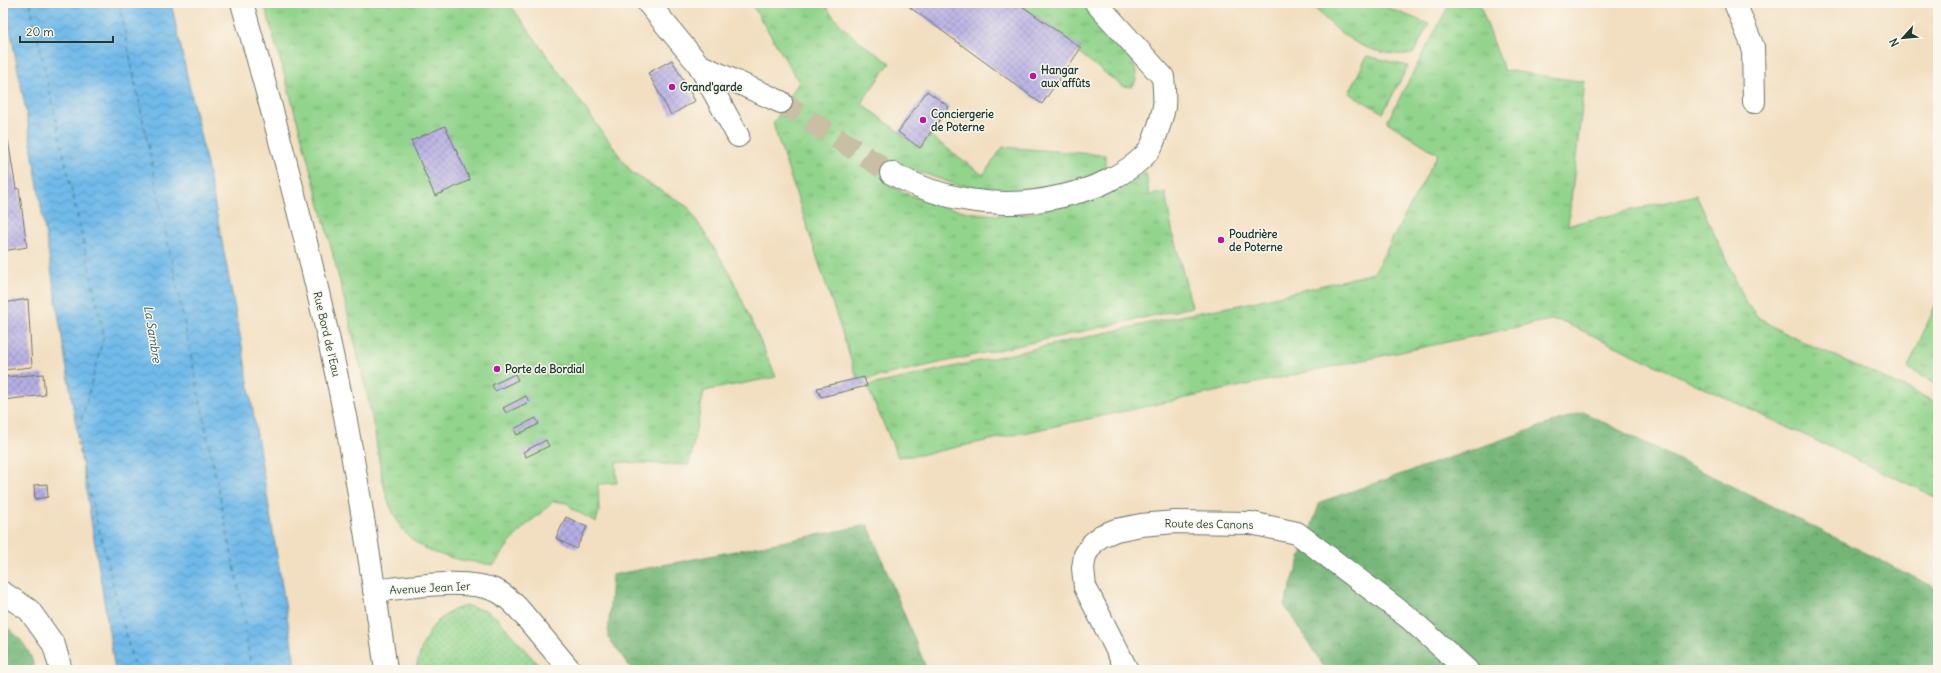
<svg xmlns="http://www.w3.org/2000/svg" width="1941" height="673" viewBox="0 0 1941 673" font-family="Delius,sans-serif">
	<defs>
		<pattern id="grass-tufts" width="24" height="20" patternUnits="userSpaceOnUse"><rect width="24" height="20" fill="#92d48c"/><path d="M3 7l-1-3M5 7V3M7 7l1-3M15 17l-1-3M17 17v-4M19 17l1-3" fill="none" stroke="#77ad73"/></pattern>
		<pattern id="forest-crowns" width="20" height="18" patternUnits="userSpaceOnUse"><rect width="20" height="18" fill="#75b678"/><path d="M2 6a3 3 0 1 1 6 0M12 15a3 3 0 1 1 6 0" fill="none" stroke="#5f9563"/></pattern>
		<pattern id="park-dots" width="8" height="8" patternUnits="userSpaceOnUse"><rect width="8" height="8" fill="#92d48c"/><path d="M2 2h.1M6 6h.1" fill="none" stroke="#77ad73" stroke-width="1.8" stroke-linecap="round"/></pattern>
		<pattern id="water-waves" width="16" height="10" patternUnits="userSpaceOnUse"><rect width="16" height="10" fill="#70b9e9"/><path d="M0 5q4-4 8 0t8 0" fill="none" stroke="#5b98be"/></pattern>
		<pattern id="building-cross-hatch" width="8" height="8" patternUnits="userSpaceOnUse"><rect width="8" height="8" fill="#b6aee4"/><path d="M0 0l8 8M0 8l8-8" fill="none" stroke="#938fba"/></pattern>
	</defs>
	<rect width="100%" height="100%" fill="#fbf7ec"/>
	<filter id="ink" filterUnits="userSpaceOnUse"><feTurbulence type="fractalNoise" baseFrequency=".025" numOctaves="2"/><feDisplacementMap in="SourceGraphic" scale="8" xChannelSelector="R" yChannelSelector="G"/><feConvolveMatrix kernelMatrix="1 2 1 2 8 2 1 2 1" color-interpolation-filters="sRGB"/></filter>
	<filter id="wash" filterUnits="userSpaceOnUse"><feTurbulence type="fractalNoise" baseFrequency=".012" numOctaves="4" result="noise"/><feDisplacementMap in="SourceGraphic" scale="16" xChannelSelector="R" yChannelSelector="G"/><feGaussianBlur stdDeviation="0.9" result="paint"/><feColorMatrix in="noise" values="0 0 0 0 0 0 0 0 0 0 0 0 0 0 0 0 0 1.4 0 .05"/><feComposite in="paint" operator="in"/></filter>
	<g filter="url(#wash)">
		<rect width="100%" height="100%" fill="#f2dfc1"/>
		<path fill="url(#grass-tufts)" stroke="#588860" d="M264,3h245l123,170 56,34 42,66 46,104 -72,14 -15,74 -73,-3 1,21 -19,1 1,27 -3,11 -22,-12 -7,-7 -14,-2c-9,11 -20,17 -30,27 -11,11 -20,24 -29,37 -31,-5 -68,-7 -89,-33 -25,-30 -25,-77 -33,-114 -4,-22 -10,-44 -15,-67 -28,-116 -60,-233 -93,-348z
			M751,3h73c17,28 40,42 66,60l-29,40 59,45 9,-13 54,40 20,-28 102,8v10l-2,6 -44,13 -44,8 -58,-7 -60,-21 -13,18c42,24 96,38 144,31 18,-3 36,-8 53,-13 23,-7 45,-14 65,-28l3,23 16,-3 8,43 19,72 -334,74 -85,-257 26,-42z
			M1018,3h63c15,15 71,63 51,84l-10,-1 -44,-34 3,-4z
			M1310,3h66l53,21 -16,30c-48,3 -72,-18 -103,-51z
			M1450,3h29l25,67 81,12 -17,143 128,-30 51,109 10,12 25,16 156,71v95l-376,-177 -12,-1 -630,135 -22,2 -31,-71 328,-73 45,-8 134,-32 64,-119 -51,-32z
			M1367,56l41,10 -25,47 -34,-20z
			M1938,299v86l-30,-17z"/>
		<path fill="url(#forest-crowns)" stroke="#4a7a56" d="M1583,412l355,177v81h-612l-42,-65 36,-103z
			M868,525l59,145h-295l-24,-33 4,-62z
			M3,624c16,12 29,26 31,46h-31z"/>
		<path fill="url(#park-dots)" stroke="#588860" d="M467,606l20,5 10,7 46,52h-127c5,-30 19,-58 51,-64z"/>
		<path fill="url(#water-waves)" stroke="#487b8e" d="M5,3h166l38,171 34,177 53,319h-181l-89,-558z"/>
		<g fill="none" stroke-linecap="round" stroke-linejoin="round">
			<path stroke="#335c61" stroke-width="1" stroke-dasharray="5 4" stroke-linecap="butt" d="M30,3l74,332 -28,105 59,230
				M119,3l123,602 9,65"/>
		</g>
		<g id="blocks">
			<path fill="url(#building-cross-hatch)" d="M904,3h114l63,45 -39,56z
				M672,60l23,41 -24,14 -23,-42z
				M927,91l22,16 -29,41 -22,-16z
				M3,109l3,14 -3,1z
				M445,126l25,54 -35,16 -24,-55z
				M8,140l8,49 3,-1 8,59 -24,4v-110z
				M28,299l4,68 -29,3v-67z
				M43,374l2,21 -42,5v-23z
				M515,374l3,6 -23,11 -3,-6z
				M864,377l3,9 -46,11 -4,-9z
				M526,396l3,6 -23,11 -3,-5z
				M536,418l3,6 -22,11 -3,-6z
				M546,440l3,6 -23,11 -3,-5z
				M3,449h1l1,28h-2z
				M47,484l1,13 -13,2 -1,-14z
				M566,517l21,10 -11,22 -20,-11z"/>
		</g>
	</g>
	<g filter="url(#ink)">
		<use href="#blocks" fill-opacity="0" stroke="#697665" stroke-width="1"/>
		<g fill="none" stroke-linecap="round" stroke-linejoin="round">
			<path stroke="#c8bfa5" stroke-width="22" stroke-dasharray="22 11" stroke-linecap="butt" d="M781,102l110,71"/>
			<defs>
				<path id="minor" d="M648,3l51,62 39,71
					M1735,3l18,44 1,55
					M699,65l82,37
					M891,173c50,27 106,37 162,25 20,-4 41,-9 60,-20 13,-7 32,-19 39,-33 4,-10 10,-27 12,-38 1,-10 0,-20 -1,-30l-67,-74
					M3,593l26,17 25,35 7,25
					M1127,670l-42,-83 -2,-19 2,-13 8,-12 8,-7 15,-6 25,-5 34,-3 76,1 46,10 112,85 58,52"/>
				<path id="major" d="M242,3c39,136 75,274 103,413 16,84 29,169 41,254
					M374,591c34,-4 92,-14 123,0 8,4 15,11 21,17l52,62"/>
			</defs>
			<use href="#minor" stroke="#697665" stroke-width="24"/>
			<use href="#major" stroke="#697665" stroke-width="24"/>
			<use href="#minor" stroke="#fff" stroke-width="22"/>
			<use href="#major" stroke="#fff" stroke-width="22"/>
		</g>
	</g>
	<g fill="#b5179e" stroke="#fbf7ec" stroke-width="1.5">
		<circle cx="1033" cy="76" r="4"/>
		<circle cx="672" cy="87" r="4"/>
		<circle cx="923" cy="120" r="4"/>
		<circle cx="1221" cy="240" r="4"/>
		<circle cx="497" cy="369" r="4"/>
	</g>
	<g text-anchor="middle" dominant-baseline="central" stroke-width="3" stroke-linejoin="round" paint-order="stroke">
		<g font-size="11" font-weight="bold" fill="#1f3d34" stroke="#fbf7ec" text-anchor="start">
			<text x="1041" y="70">Hangar<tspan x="1041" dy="13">aux affûts</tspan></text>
			<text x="680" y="87">Grand'garde</text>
			<text x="931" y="114">Conciergerie<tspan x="931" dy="13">de Poterne</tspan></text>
			<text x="1229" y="234">Poudrière<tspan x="1229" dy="13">de Poterne</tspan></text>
			<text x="505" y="369">Porte de Bordial</text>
		</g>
		<g font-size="11" fill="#1f3d34" stroke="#fbf7ec">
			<text transform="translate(327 334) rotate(77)">Rue Bord de l'Eau</text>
			<text transform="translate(1209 524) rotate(1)">Route des Canons</text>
			<text transform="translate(430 588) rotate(-3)">Avenue Jean Ier</text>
		</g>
		<g font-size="12" font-style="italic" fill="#335c61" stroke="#fbf7ec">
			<text transform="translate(153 334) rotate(81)">La Sambre</text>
		</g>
	</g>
	<rect width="1941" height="673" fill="none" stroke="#fbf7ec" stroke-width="16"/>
	<g transform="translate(1903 38) rotate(243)" stroke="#fbf7ec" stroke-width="3" paint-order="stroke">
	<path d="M0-3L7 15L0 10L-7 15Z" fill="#1f3d34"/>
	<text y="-6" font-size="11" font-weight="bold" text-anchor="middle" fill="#1f3d34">N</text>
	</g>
	<path d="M20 36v6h93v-6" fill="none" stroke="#1f3d34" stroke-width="2"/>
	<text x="26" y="36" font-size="12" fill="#1f3d34" stroke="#fbf7ec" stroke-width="3" paint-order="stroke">20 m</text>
</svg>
